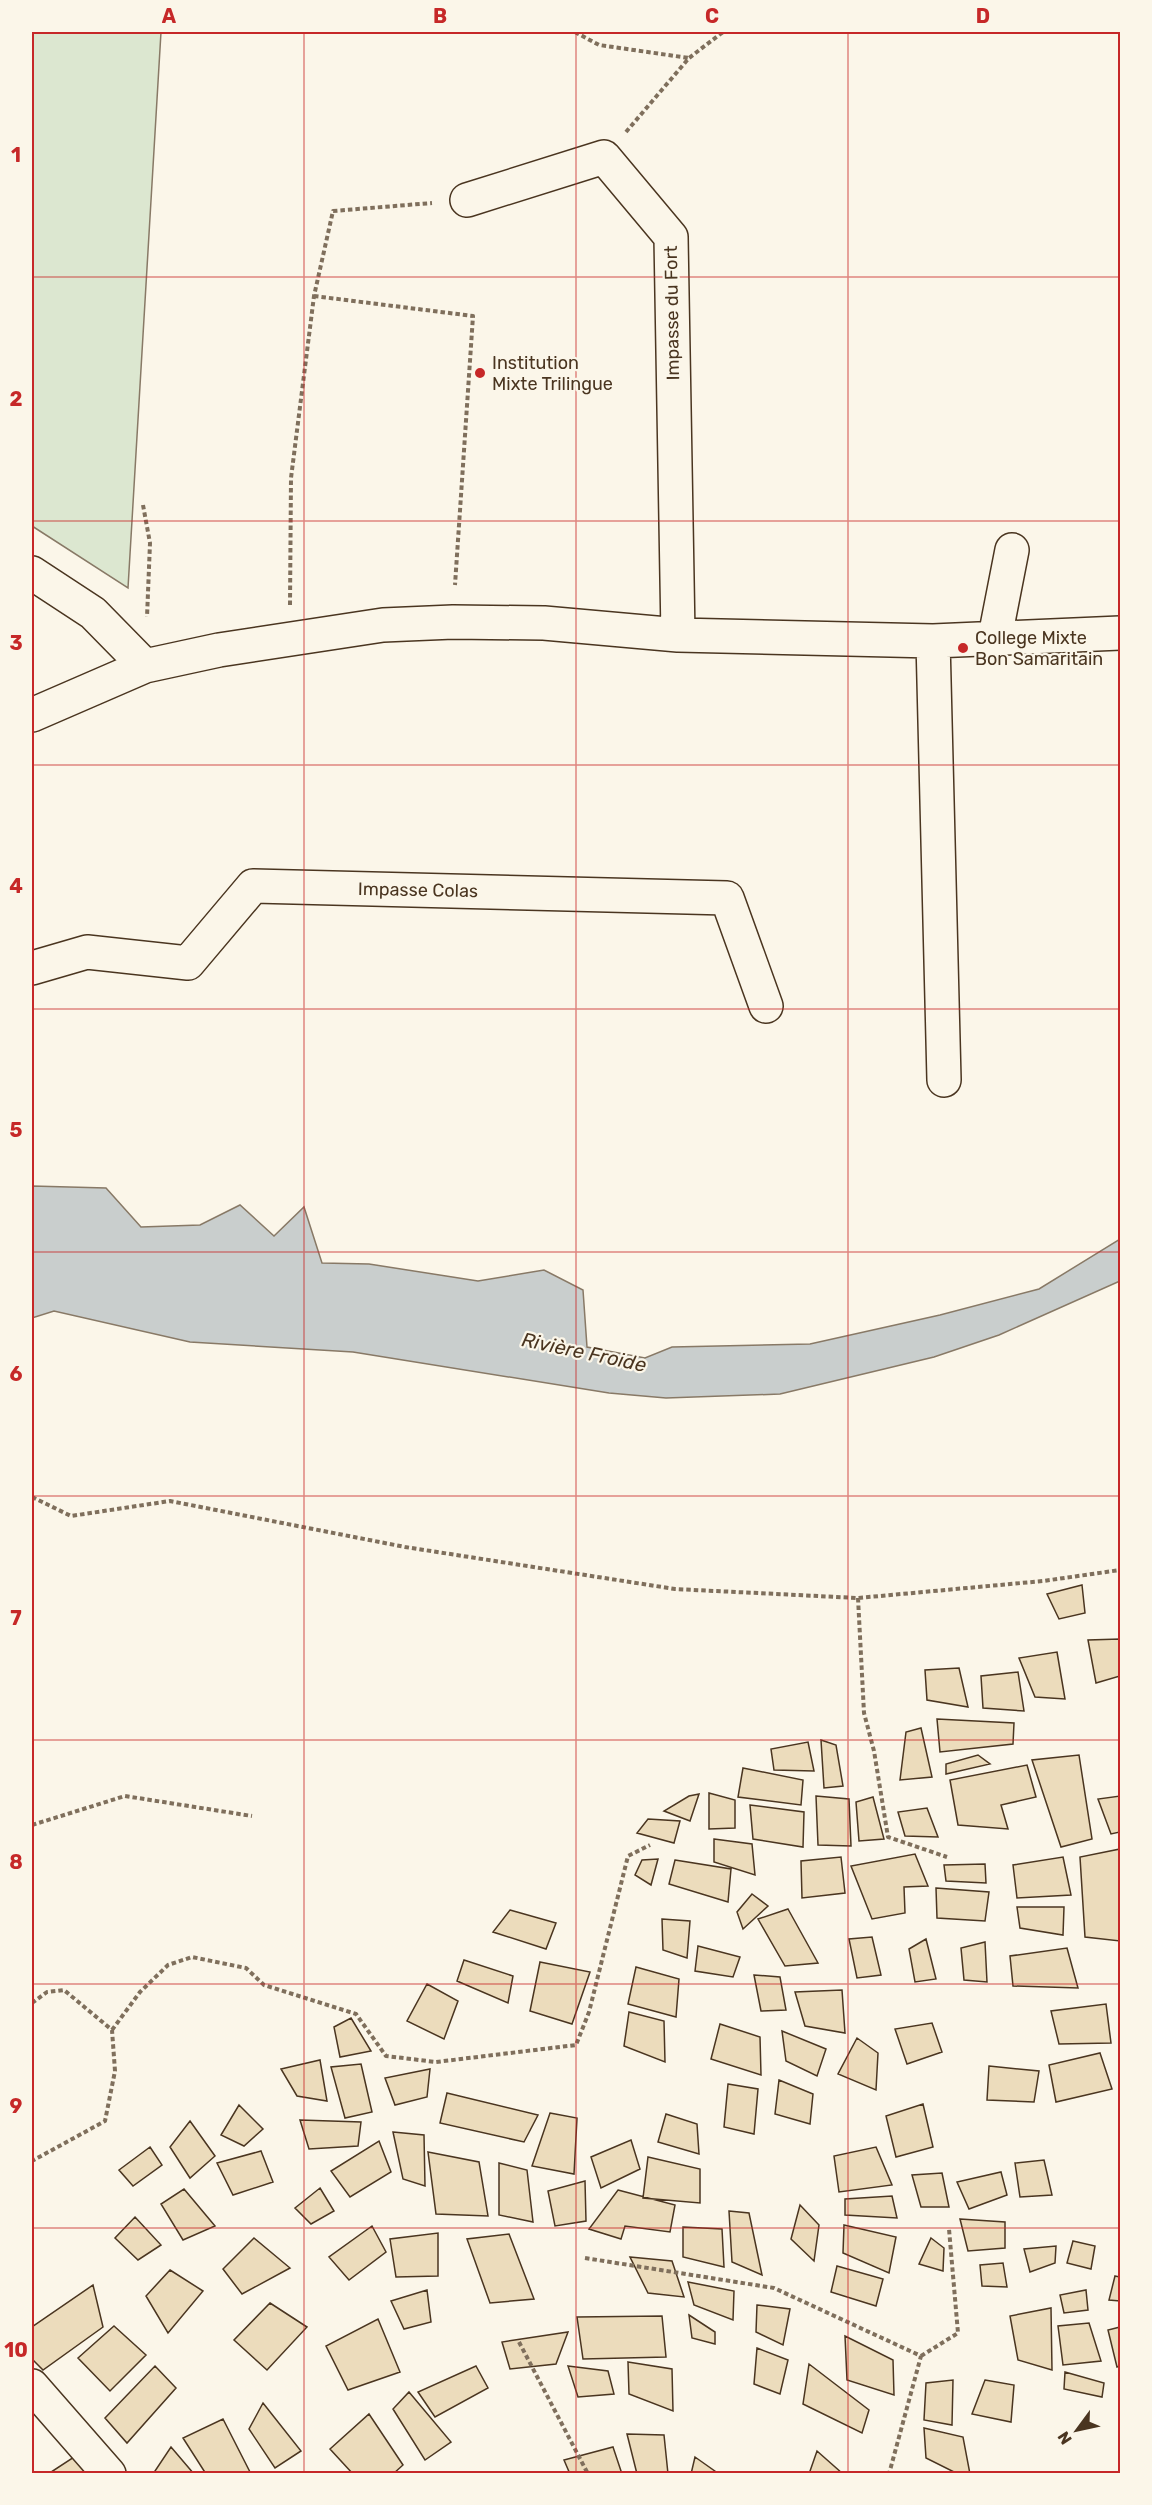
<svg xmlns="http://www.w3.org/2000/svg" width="1152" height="2505" viewBox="0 0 1152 2505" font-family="Rubik,sans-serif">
	<rect width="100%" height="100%" fill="#fbf6e9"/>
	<path fill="#dce7d0" stroke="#887966" stroke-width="1.5" d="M32,32h129l-33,556 -96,-62z"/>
	<path fill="#c9cecd" stroke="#887966" stroke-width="1.5" d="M32,1186l74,2 35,39 59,-2 40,-20 34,31 30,-29 18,56 47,1 109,17 66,-11 39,20 4,57 58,11 27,-11 138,-3 130,-29 99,-26 81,-50v42l-121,54 -65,22 -154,37 -114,4 -57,-5 -256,-41 -163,-10 -136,-31 -22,7z"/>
	<path fill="#ecdcbc" stroke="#4a3520" stroke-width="1.5" d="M1082,1585l3,28 -26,6 -12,-25z
		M1120,1639v37l-24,7 -8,-43z
		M1057,1652l8,47 -30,-2 -16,-39z
		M959,1668l9,39 -41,-7 -2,-30z
		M1018,1672l6,39 -41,-3 -2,-32z
		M937,1719l77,4 -1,21 -73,8z
		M921,1728l11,49 -32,3 6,-48z
		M821,1740l15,5 7,41 -19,2z
		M808,1742l6,29 -40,-1 -3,-21z
		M978,1755l12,9 -44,10v-10z
		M1079,1755l13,84 -31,8 -29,-87z
		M1027,1765l9,32 -35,8 7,24 -50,-4 -8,-45z
		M743,1768l60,12 -2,25 -63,-8z
		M709,1793l26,7v28l-26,1z
		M699,1794l-9,27 -26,-10 25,-15z
		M816,1796l33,3 2,47 -33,-1z
		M1120,1796v36l-9,2 -13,-35z
		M873,1797l11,42 -25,2 -3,-39z
		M750,1805l54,7 -1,35 -50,-8z
		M927,1808l11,29 -33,-1 -7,-24z
		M648,1819l32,2 -6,22 -37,-10z
		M714,1839l38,5 3,31 -41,-13z
		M1120,1849v92l-35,-4 -5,-80z
		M915,1854l13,32 -24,1 1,26 -33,6 -21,-53z
		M841,1857l4,36 -43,5 -1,-37z
		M1063,1857l8,38 -54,3 -4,-33z
		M658,1859l-7,26 -16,-10 7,-15z
		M675,1860l56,9 -3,33 -59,-18z
		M985,1864l1,19 -40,-2 -2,-16z
		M936,1888l53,4 -4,29 -48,-3z
		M752,1894l16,12 -25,23 -6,-17z
		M1017,1907h47l-1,28 -43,-7z
		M788,1909l30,54 -33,3 -27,-47z
		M510,1910l46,13 -10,26 -53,-17z
		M662,1919l28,2 -3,37 -24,-8z
		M872,1937l9,38 -24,3 -8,-39z
		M926,1939l10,40 -21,3 -6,-33z
		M985,1942l2,40 -23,-2 -3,-32z
		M698,1946l42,11 -7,20 -38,-6z
		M1067,1948l11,40 -65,-2 -3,-30z
		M464,1960l49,16 -5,27 -51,-22z
		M540,1962l50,10 -18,52 -42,-13z
		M636,1967l43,12 -3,38 -48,-13z
		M754,1975l26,2 6,33 -25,1z
		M427,1984l31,17 -14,38 -37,-18z
		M842,1990l3,43 -40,-7 -10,-34z
		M1106,2004l5,39 -52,1 -8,-33z
		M629,2012l35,9 1,41 -41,-16z
		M351,2018l20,33 -31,6 -6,-30z
		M932,2023l10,29 -35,12 -12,-35z
		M720,2024l40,13 1,38 -50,-16z
		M782,2031l44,18 -9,27 -31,-15z
		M857,2038l21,15 -2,37 -38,-16z
		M1100,2053l12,36 -56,13 -7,-37z
		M320,2060l7,41 -30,-5 -16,-27z
		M361,2064l11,48 -27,6 -14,-51z
		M989,2066l50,5 -5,31 -47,-2z
		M430,2069l-3,28 -32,8 -10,-27z
		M779,2080l34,14 -3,30 -35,-10z
		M728,2084l30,5 -4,45 -30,-7z
		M447,2093l91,22 -14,27 -84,-19z
		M923,2104l10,43 -37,10 -10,-41z
		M239,2105l24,24 -19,17 -23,-11z
		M550,2113l27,5 -3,56 -42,-8z
		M666,2114l31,10 2,30 -41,-12z
		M300,2120l61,2 -3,24 -49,3z
		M190,2121l25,35 -25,22 -20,-31z
		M393,2132l31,3 1,51 -22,-7z
		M631,2140l9,29 -39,19 -10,-31z
		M379,2141l12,31 -41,25 -19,-26z
		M150,2147l12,18 -29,21 -14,-16z
		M876,2147l16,38 -53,7 -5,-36z
		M261,2151l12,31 -40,13 -16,-32z
		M428,2152l51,10 9,54 -52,-2z
		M648,2157l52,12v34l-57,-5z
		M1044,2160l8,35 -32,2 -5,-34z
		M499,2163l28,7 6,52 -34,-7z
		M1001,2172l6,23 -38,14 -12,-27z
		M942,2173l7,34h-28l-9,-32z
		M585,2181l1,40 -31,5 -7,-35z
		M320,2188l14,23 -23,13 -16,-16z
		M184,2189l31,37 -32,14 -22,-36z
		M618,2190l57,15 -5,27 -45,-6 -4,13 -32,-10z
		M892,2196l5,22 -52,-3v-16z
		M800,2205l19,20 -5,36 -23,-22z
		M729,2211l20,2 13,62 -30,-13z
		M135,2217l26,28 -23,15 -23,-22z
		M960,2219l45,3v26l-37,3z
		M844,2225l52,12 -7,36 -46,-20z
		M372,2226l14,26 -37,28 -20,-23z
		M683,2227l39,2 2,38 -41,-10z
		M438,2233v43l-42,1 -6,-38z
		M509,2234l25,65 -44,4 -23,-64z
		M254,2238l36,30 -48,26 -19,-25z
		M931,2238l13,10 -1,23 -24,-7z
		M1073,2241l22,5 -4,23 -24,-6z
		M1056,2246l-1,17 -25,9 -6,-23z
		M630,2257l42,4 12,36 -36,-4z
		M1003,2263l4,24 -25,-1 -2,-21z
		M837,2266l46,13 -7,27 -45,-14z
		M170,2270l33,21 -35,42 -22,-37z
		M1115,2276l5,1v24l-11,-1z
		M688,2282l46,9 -1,29 -39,-15z
		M93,2285l10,42 -60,43 -11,-11v-32z
		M427,2290l4,32 -27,7 -13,-28z
		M1086,2290l2,20 -24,3 -4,-18z
		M270,2303l37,24 -40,43 -33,-30z
		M757,2305l33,4 -7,36 -27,-13z
		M1051,2308l1,62 -34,-10 -8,-44z
		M689,2315l26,17v12l-23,-6z
		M662,2316l4,41 -83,2 -6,-42z
		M378,2319l22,53 -52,18 -22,-44z
		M1089,2323l12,38 -38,4 -5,-39z
		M114,2326l32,29 -36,36 -32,-33z
		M1120,2327v39l-3,1 -9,-37z
		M568,2332l-12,32 -46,5 -8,-27z
		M845,2336l48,24 1,35 -47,-15z
		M757,2348l31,12 -8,34 -26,-10z
		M628,2362l44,7 1,42 -44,-17z
		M809,2364l60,46 -7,23 -59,-29z
		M155,2366l21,22 -49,55 -22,-25z
		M476,2366l12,22 -53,29 -17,-25z
		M568,2366l40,5 6,23 -36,3z
		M1065,2372l39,11 -2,14 -38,-8z
		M953,2380l-1,45 -28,-5 2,-37z
		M985,2380l29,5 -3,37 -39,-8z
		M409,2392l42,50 -26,18 -32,-51z
		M263,2403l38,48 -26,17 -26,-39z
		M369,2414l34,51 -10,9h-40l-23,-25z
		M223,2419l28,55h-45l-23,-36z
		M924,2428l39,9 7,37h-12l-32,-16z
		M627,2434l37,1 4,39h-31z
		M171,2447l23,27h-41z
		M613,2447l9,27h-52l-6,-14z
		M817,2451l26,23h-34z
		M77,2455l12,19h-41z
		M695,2457l24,17h-28z"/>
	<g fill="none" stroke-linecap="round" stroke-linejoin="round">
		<defs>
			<path id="minor" d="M467,200l137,-43 67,80 7,398
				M32,573l61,40 52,53
				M995,637l17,-87
				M933,641l11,439
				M32,715l113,-49 74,-16 164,-25 70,-3 91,1 134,12 255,6 187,-8
				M32,968l55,-16 101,11 65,-77 474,12 39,108
				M32,2386l77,88"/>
		</defs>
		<use href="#minor" stroke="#4a3520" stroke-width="36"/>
		<path stroke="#7f6f5c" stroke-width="4" stroke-dasharray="4.5 3" stroke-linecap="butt" d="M575,32l24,13 90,13
			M626,132l63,-74 34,-26
			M314,296l159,20 -18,269
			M143,505l7,38 -3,74
			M290,605l1,-127 23,-182 19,-85 99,-8
			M32,1497l39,19 99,-15 235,46 270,42 183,9 185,-17 77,-11
			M858,1598l6,115 10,38 14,86 59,20
			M32,1825l93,-29 127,20
			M32,2003l15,-11 17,-2 48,40 3,41 -10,50 -73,40
			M112,2030l28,-38 28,-27 24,-8 54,11 18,17 92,29 30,42 50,6 140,-17 13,-33 39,-156 22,-11
			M585,2258l189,30 147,68 -32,118
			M519,2342l69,132
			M921,2356l37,-23 -9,-104"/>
		<use href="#minor" stroke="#fbf6e9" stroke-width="33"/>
	</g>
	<path fill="none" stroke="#c62828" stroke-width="1.5" stroke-opacity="0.55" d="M304,32v2442M576,32v2442M848,32v2442M32,277h1088M32,521h1088M32,765h1088M32,1009h1088M32,1252h1088M32,1496h1088M32,1740h1088M32,1984h1088M32,2228h1088"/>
	<g fill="#c62828" stroke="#fbf6e9" stroke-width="2">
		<circle cx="480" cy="373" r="6"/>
		<circle cx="963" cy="648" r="6"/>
	</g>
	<g text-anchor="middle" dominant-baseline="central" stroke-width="4.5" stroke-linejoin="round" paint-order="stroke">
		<g font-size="18" fill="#4a3520" stroke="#fbf6e9">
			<text transform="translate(672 313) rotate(-91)">Impasse du Fort</text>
			<text transform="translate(418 890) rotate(1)">Impasse Colas</text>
		</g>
		<g font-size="18" fill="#4a3520" stroke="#fbf6e9" text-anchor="start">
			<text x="492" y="363">Institution<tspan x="492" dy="21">Mixte Trilingue</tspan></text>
			<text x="975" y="638">College Mixte<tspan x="975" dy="21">Bon Samaritain</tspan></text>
		</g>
		<g font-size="20" font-style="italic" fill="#4a3520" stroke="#fbf6e9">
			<text transform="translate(584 1352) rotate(12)">Rivière Froide</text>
		</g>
	</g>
	<rect width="1152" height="2505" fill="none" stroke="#fbf6e9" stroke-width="66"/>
	<g transform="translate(1077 2430) rotate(237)" stroke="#fbf6e9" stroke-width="4.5" paint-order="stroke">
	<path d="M0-4.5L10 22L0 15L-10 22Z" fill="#4a3520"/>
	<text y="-9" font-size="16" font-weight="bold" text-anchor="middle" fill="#4a3520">N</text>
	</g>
	<rect x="33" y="33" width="1086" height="2439" fill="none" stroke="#c62828" stroke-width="2"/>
	<g font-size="20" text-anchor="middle" font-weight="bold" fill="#c62828">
		<text x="169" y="23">A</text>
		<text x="440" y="23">B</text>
		<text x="712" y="23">C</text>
		<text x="983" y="23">D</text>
		<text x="16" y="162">1</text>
		<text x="16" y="406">2</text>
		<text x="16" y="650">3</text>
		<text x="16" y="893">4</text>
		<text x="16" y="1137">5</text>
		<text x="16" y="1381">6</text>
		<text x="16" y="1625">7</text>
		<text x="16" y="1869">8</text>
		<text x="16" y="2113">9</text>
		<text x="16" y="2357">10</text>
	</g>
</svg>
